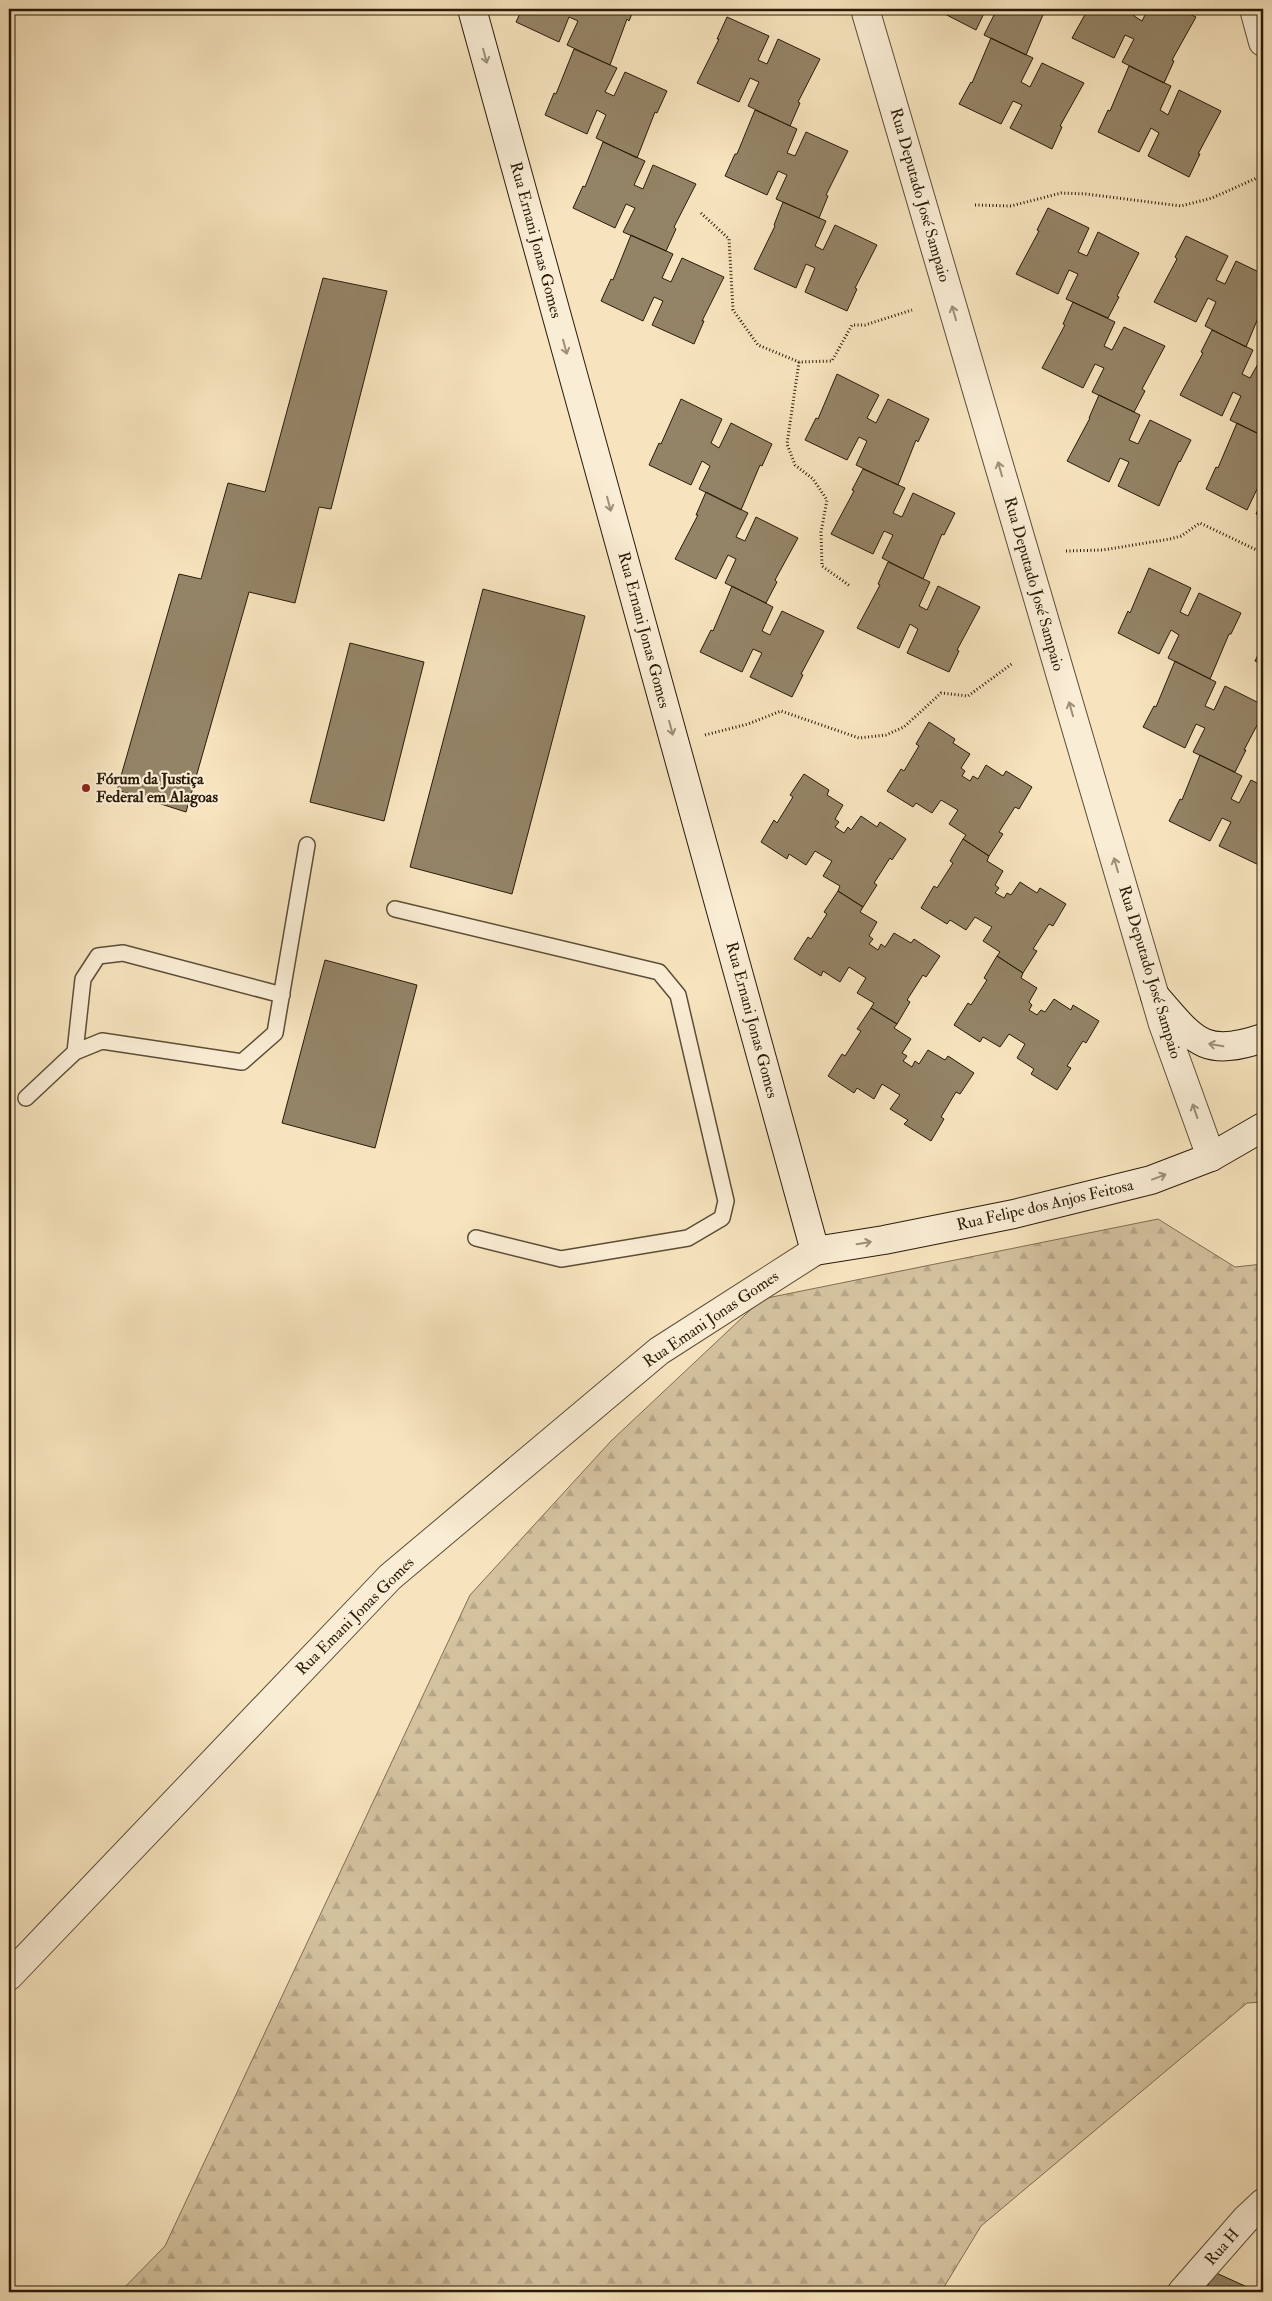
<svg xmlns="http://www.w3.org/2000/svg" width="1272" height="2301" viewBox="0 0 1272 2301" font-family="'IM FELL Double Pica',serif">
	<defs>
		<pattern id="forest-firs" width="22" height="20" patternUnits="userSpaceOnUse" patternTransform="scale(1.25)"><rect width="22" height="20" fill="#d4c29f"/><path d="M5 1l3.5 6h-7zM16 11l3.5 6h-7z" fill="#b6a688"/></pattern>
	</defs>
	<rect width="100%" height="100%" fill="#f7e4be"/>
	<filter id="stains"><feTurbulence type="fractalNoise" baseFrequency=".004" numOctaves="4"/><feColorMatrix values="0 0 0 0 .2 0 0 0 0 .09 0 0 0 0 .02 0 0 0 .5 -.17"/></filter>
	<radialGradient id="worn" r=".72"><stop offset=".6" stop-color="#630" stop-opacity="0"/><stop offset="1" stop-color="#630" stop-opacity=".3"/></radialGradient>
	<path fill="url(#forest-firs)" stroke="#7e6e54" d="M1158,1219l77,48 28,-3v738l-16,1 -266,223 -40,66h-821l45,-46 305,-651 141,-154 151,-142z"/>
	<path fill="#948467" stroke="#291b09" d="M522,9h112l-5,12 -2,-2 -17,46 -43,-20 11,-24 -9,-4 -10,25 -43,-20z
		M935,9h51l-10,21z
		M991,9h58l-2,3 -2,-2 -19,45 -42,-20 12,-24z
		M1088,9h49l-3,7 8,5 6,-12h31l17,8 -24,43 2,1 -10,22 -42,-21 12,-23 -9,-4 -11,23 -42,-20z
		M727,17l42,19 -11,24 9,4 11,-25 42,20 -22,43 2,1 -10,23 -42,-20 11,-24 -9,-4 -11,24 -42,-19 22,-44h-2z
		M991,38l42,20 -12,24 9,5 12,-24 42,20 -24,43 2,1 -10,22 -42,-21 12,-23 -9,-4 -12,23 -42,-20 12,-22 1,1z
		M574,49l43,19 -12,24 9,4 11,-24 42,19 -10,22 -2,-1 -18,46 -41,-20 10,-23 -9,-5 -10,24 -42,-19 9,-22 2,1z
		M1129,66l42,20 -11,24 8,5 11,-25 42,21 -23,43h2l-11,23 -41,-21 11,-23 -8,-5 -12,24 -41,-20 10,-22 2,1z
		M755,110l42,19 -10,24 8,3 11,-24 42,19 -22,44 2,1 -9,22 -43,-19 11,-24 -9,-4 -11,24 -42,-19 10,-22h2z
		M603,142l42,19 -11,24 9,4 10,-24 43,19 -22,43 2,2 -10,22 -43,-19 12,-24 -9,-4 -11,24 -42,-20 10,-22 2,1z
		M783,202l43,19 -11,25 8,4 12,-25 42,20 -22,43 2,1 -10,22 -42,-19 10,-24 -9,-4 -10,24 -42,-19 21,-43 -1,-1z
		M1048,208l41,20 -11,24 9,4 11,-24 41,21 -22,43 2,1 -11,21 -42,-19 12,-25 -9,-4 -11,24 -42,-20 23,-43 -2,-1z
		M631,235l42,19 -11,24 9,4 11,-24 42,19 -22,44h2l-10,23 -42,-19 11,-24 -9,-4 -11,24 -42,-20 10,-22 2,1z
		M1186,236l42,20 -12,24 9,4 11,-23 27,13v32l-17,41 -41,-21 11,-24 -8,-4 -12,24 -42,-20 23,-43 -2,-2z
		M323,278l64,13 -56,218 -12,-2 -24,96 -46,-11 -63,220 -69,-22 62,-216 22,5 27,-96 37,9z
		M1073,302l42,20 -11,24 8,4 12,-23 41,19 -23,43 3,2 -11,21 -42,-20 12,-24 -9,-4 -12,24 -41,-20 23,-43 -2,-1z
		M1212,330l41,20 -11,24 8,4 13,-23v81l-33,-16 11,-24 -8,-4 -11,24 -42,-21 23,-42 -2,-1z
		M837,374l42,21 -12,23 9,5 12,-24 41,20 -11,23 -2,-2 -18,45 -42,-20 11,-24 -8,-4 -12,23 -42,-20 11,-22 2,1z
		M1099,395l41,20 -11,25 9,4 12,-24 41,20 -11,22 -1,-1 -20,45 -41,-20 11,-24 -9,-4 -11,24 -42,-21 23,-43h-1z
		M681,399l41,20 -11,24 8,5 12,-25 41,21 -10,22 -2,-1 -19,45 -42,-21 11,-23 -8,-5 -11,24 -42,-20 10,-22 2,1z
		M1237,423l26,13v52l-4,-3 -12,25 -41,-21 10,-22 2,1z
		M863,469l42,19 -12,25 9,4 11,-24 42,20 -11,22 -2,-1 -19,45 -41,-21 11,-23 -9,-4 -11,23 -42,-20 23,-43 -2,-1z
		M706,492l42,21 -12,24 9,4 11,-24 42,21 -23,42 2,2 -11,21 -41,-20 11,-24 -8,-4 -12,24 -41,-20 23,-44h-2z
		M1263,498v19l-7,-3z
		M888,562l42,20 -11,24 8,4 11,-24 42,21 -23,43 2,1 -10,21 -42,-19 11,-24 -8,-5 -11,24 -42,-20 23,-43 -2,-1z
		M1149,568l42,20 -11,24 8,4 11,-23 42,20 -10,21h-2l-19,45 -42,-21 11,-23 -8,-5 -12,24 -41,-21 10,-22 2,2z
		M732,586l41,21 -11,24 8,4 12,-24 42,20 -23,43 2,1 -11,22 -42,-20 12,-24 -9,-4 -11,23 -42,-20 11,-22 2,1z
		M483,589l102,27 -73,278 -102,-27z
		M350,643l74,19 -40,159 -74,-19z
		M1263,645v20l-8,-4z
		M1175,661l41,21 -11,24 9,4 11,-24 38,19v9l-19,36h2l-11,22 -42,-20 12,-24 -9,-4 -11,24 -42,-21 11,-21 2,1z
		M929,722l26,17 -2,4 17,11 -9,14 4,3 -3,5 8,5 3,-5 5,3 8,-14 17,11 3,-5 26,16 -13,22 -4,-2 -16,25 4,2 -14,22 -26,-17 3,-4 -17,-11 9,-14 -17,-10 -9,13 -16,-10 -3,4 -26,-16 14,-22 3,2 15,-25 -3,-2z
		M1200,755l42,21 -11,23 8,4 12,-23 12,6v75l-2,5 -42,-20 12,-24 -9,-4 -12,23 -41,-20 11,-22 2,1z
		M804,774l25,16 -2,5 16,10 -8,14 4,3 -4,5 9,6 4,-6 3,3 10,-14 16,11 3,-5 26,17 -14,21 -2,-2 -16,25 3,2 -14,22 -25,-16 2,-5 -17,-10 9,-15 -17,-10 -9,14 -17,-11 -2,5 -26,-17 13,-22 3,3 16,-26 -3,-2z
		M963,839l26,17 -2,5 16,10 -8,14 4,3 -4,5 9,5 3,-5 4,2 9,-13 17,11 3,-5 26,16 -13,22 -4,-2 -16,25 4,2 -14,22 -26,-17 3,-4 -17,-11 9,-14 -17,-10 -9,13 -16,-10 -3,4 -26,-16 13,-22 3,2 16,-25 -3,-2z
		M838,891l25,16 -3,5 17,10 -8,14 4,3 -4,5 9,6 3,-6 4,3 9,-14 17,10 3,-4 26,17 -14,21 -3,-2 -16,25 3,2 -13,22 -26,-16 3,-5 -17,-10 9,-15 -17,-11 -9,15 -17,-11 -2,5 -27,-17 14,-22 3,2 16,-25 -3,-2z
		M997,956l26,17 -2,5 16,10 -8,14 3,3 -3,5 8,5 4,-5 4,2 9,-13 17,11 2,-5 26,16 -13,22 -3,-2 -16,25 4,2 -14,22 -26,-16 3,-5 -17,-11 8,-14 -16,-10 -9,13 -17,-10 -3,5 -26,-17 14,-22 3,2 16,-25 -3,-2z
		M325,960l92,25 -42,163 -93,-25z
		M871,1008l26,16 -3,4 17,11 -9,14 5,3 -4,5 9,6 3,-6 4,3 9,-14 17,10 3,-4 26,17 -14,21 -4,-2 -15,25 3,2 -13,22 -27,-17 4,-4 -18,-11 10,-14 -18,-11 -8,15 -17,-11 -3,5 -26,-17 14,-22 3,2 16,-25 -4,-2z
		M1214,2272l42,19v1h-51z"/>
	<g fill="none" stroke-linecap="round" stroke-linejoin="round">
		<defs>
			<path id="lane" d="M395,909l264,63 19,23 48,206 -4,17 -34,20 -127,21 -85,-21
				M75,1052l8,-73 15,-23 25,-3 159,42
				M26,1098l49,-46 27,-11 140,21 33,-29 32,-188"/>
			<path id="street" d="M865,9l298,1015 48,133
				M1254,9l9,33
				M9,1976l381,-399 269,-226 156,-100
				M1182,2292l64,-73 17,-16"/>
			<path id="secondary" d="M472,9l343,1242 69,-11 130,-26 137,-34 60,-23 52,-30
				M1155,996c38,43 47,63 108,42"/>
		</defs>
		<use href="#lane" stroke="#5c4d36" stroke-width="18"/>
		<use href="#street" stroke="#5c4d36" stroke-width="30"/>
		<use href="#secondary" stroke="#291b09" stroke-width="30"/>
		<path stroke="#291b09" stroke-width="3" stroke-dasharray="1 2.5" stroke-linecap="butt" d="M975,205l36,1 50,-13 25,1 95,12 31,-8 47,-21
			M701,213l28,26 4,71 25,35 41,17 33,-1 20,-36h13l47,-15
			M799,362l-12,82 8,21 18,14 14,21 -6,32 1,34 28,20
			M1066,551l37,-1 67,-11 11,-3 19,-13 63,30
			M705,735l43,-11 33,-13 78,27 27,-3 18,-8 37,-34 27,3 45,-33"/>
		<use href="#lane" stroke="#faedd5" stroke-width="15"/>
		<use href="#street" stroke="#faedd5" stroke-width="28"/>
		<use href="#secondary" stroke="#faedd5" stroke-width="28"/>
	</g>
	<defs><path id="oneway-shaft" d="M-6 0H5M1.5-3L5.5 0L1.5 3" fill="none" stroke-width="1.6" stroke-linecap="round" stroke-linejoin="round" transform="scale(1.25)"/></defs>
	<g stroke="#9c8e79">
		<use href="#oneway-shaft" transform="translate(485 56) rotate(75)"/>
		<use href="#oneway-shaft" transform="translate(954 313) rotate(-106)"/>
		<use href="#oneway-shaft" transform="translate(565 347) rotate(75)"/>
		<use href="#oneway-shaft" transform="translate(1000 469) rotate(-106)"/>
		<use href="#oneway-shaft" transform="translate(609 504) rotate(75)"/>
		<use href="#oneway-shaft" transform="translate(1071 709) rotate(-106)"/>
		<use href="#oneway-shaft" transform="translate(671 728) rotate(75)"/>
		<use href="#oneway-shaft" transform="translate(1116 865) rotate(-106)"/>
		<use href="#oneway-shaft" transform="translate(1216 1045) rotate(-171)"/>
		<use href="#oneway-shaft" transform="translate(1195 1111) rotate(-109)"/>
		<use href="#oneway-shaft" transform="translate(1159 1177) rotate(-21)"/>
		<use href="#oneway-shaft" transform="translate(864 1243) rotate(-9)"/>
	</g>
	<circle fill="#8f2418" stroke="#faedd5" stroke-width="2" cx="86" cy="788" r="5"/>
	<g text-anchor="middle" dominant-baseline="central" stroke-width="4.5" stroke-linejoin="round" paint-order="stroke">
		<g font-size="16" fill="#291b09" stroke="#faedd5">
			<text transform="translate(920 195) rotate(74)">Rua Deputado José Sampaio</text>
			<text transform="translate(536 240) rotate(75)">Rua Ernani Jonas Gomes</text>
			<text transform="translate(1034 584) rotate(74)">Rua Deputado José Sampaio</text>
			<text transform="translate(644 630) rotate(75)">Rua Ernani Jonas Gomes</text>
			<text transform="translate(1150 972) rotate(73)">Rua Deputado José Sampaio</text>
			<text transform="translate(752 1020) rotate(75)">Rua Ernani Jonas Gomes</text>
			<text transform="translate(1045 1205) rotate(-13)">Rua Felipe dos Anjos Feitosa</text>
			<text transform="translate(711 1319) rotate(-34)">Rua Emani Jonas Gomes</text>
			<text transform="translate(355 1616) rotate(-45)">Rua Emani Jonas Gomes</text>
			<text transform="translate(1222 2247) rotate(-49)">Rua H</text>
		</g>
		<g font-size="16" font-weight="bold" fill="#291b09" stroke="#faedd5" text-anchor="start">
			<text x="96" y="779">Fórum da Justiça<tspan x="96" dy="18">Federal em Alagoas</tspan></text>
		</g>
	</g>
	<rect width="1272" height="2301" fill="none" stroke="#f7e4be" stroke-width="30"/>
	<rect x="10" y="10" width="1252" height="2281" fill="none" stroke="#291b09" stroke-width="2.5"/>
	<rect x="15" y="15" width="1242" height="2271" fill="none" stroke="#291b09"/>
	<rect width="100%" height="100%" filter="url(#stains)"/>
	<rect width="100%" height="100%" fill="url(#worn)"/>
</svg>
